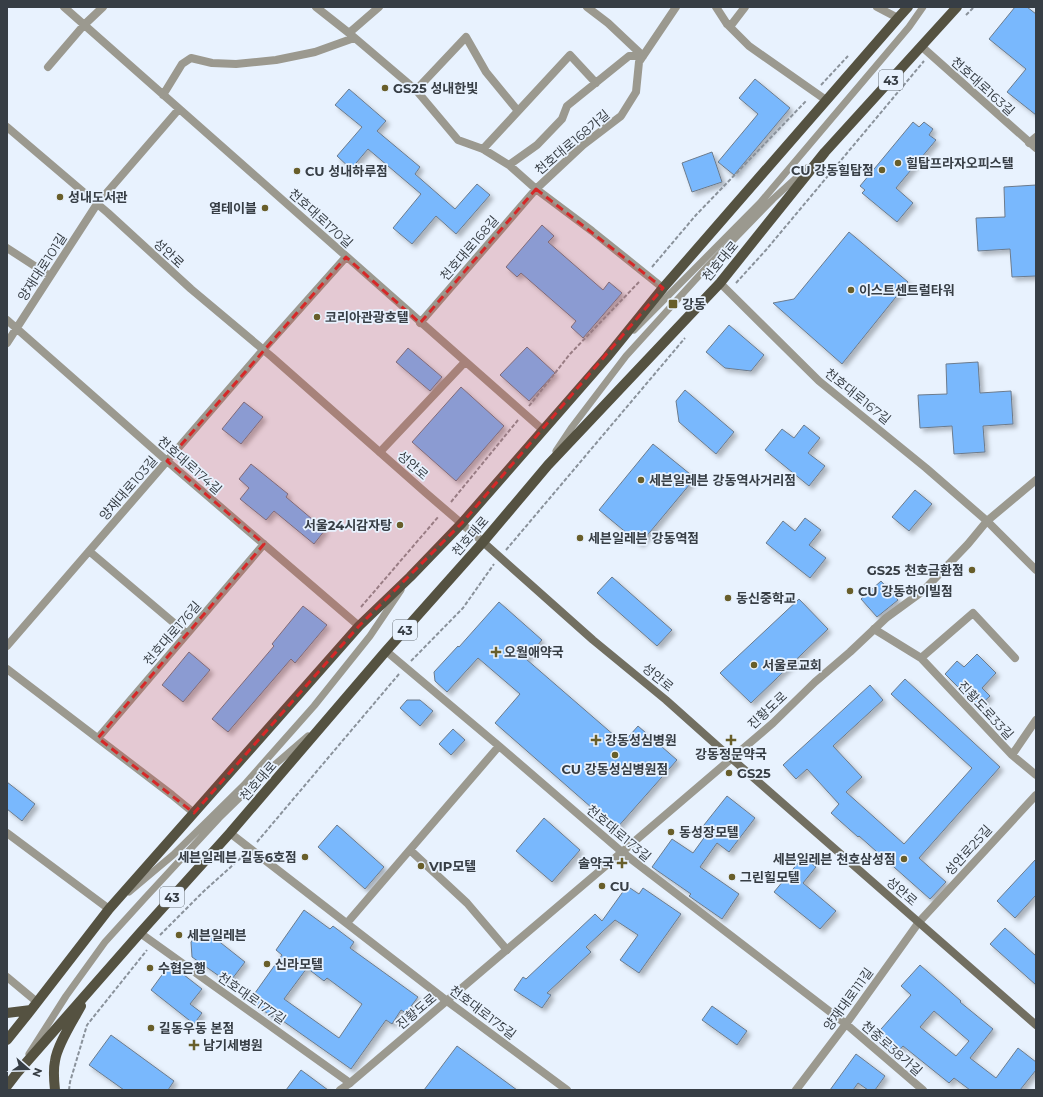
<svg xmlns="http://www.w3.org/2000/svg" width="1043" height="1097" viewBox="0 0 1043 1097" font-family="Montserrat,'Noto Sans KR',sans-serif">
	<defs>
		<filter id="shadow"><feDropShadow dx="3.5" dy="3.5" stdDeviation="2" flood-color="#0004"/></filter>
	</defs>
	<rect width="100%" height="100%" fill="#e8f2fe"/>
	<path fill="#79b8fd" stroke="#6c7b8c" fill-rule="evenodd" filter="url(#shadow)" d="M1015,7h12l9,7v101l-29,-23 19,-23 -37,-30z
		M755,79l35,29 -56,67 -16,-13 40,-48 -19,-16z
		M349,89l37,32 -9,10 43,36 -5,7 40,35 22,-25 13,11 -34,39 -20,-18 -24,28 -19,-16 28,-34 -53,-45 -17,20 -14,-13 25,-29 -27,-22z
		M913,122l6,5 5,-5 9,7 -4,6 7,5 -40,48 17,15 -16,19 -35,-29 3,-3 -5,-4z
		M712,152l10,30 -30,10 -10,-29z
		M1036,185v91l-24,1 -2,-28 -32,2 -2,-33 29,-1 -1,-30z
		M542,225l12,11 -6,6 55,48 6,-8 13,11 -39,45 -12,-11 5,-6 -55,-48 -4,4 -11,-10z
		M849,232l59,50 -66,82 -69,-61 21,-4z
		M729,325l35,30 -13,16 -26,-3 -19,-16z
		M527,347l28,26 -26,28 -29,-26z
		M408,348l34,29 -12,14 -34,-29z
		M978,362l2,31 31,-2 2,33 -30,2 2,26 -31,2 -2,-28 -32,2 -2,-33 29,-1 -1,-30z
		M461,387l43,39 -48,55 -44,-39z
		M685,390l49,42 -18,22 -37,-32 -3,-21z
		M244,402l19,15 -22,27 -19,-15z
		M804,425l16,13 -12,15 17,13 -16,20 -44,-36 17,-21 12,9z
		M653,444l42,34 -55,66 -41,-34z
		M251,464l37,30 -2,3 39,33 -11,14 -40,-33 -8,9 -26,-21 9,-11 -10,-9z
		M915,490l17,14 -23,27 -17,-14z
		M805,518l16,12 -12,15 17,13 -16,20 -44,-35 17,-22 12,10z
		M612,577l60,53 -15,16 -60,-53z
		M881,581l17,19 -21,17 -16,-18z
		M799,599l29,30 -77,74 -31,-30z
		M499,602l43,38 -16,19 97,84 15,-17 39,34 -61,69 -121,-106 25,-29 -42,-36 -31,34 -12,-11 -1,-9 24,-26 1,1z
		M303,606l24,19 -32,38 -4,-4 -63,73 -16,-13 62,-73 -2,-2z
		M189,652l21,18 -27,32 -21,-17z
		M977,654l19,19 -14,15 8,8 -12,11 -33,-33 12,-13 7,6z
		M905,679l95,88 -81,91 27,24 -16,17 -71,-63 -1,1 -27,-24 8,-9 -32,-35 -11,10 -13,-14 87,-80 13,15 -50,46 29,31 -16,15 58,52 68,-76 -81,-74z
		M407,700h13l13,11 -13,15 -20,-18z
		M453,729l12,11 -14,15 -12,-11z
		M7,782l28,22 -13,17 -15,-12z
		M727,796l28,22 -26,34 -12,-9 -17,24 39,27 -17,25 -33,-23 2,-2 -39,-27 20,-28 21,14 13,-18 -6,-5z
		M544,818l36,32 -28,32 -36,-31z
		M337,825l47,42 -19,22 -47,-42z
		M803,857l13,10 -13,16 33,28 -16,18 -46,-37z
		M1036,859v36l-21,23 -18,-17z
		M627,886l12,8 4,-6 38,26 -42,59 -19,-13 18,-25 -23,-15 -29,27 5,5 -44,41 4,2 -9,13 -28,-18 9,-13 3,2 69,-65 7,7z
		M304,910l26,19 3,-3 21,16 -4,6 68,49 -12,16 -5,-3 -9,14 -6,-4 -35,49 -78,-55 -1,3 -22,-17 32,-45 -6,-5zM307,968l17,13 3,-3 35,26 -23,34 -55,-39z
		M202,928l43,34 -16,21 -37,-26 -1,-15z
		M1005,928l31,28v29l-46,-41z
		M170,964l32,25 -12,15 12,9 -8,11 -43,-34z
		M920,965l41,36 -1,1 33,27 -23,29 26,20 22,-30 18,14v8l-16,20h-50l-16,-12 -5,5 -46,-37 -8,9 -21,-18 37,-42 -10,-9zM934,1011l35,30 -13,15 -36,-29z
		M712,1006l35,25 -10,14 -35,-25z
		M111,1035l63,46 -6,9h-44l-35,-25z
		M457,1046l60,44h-93z
		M856,1054l29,22 -10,14h-7l-10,-7 -5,7h-23z
		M301,1070l27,20h-42z"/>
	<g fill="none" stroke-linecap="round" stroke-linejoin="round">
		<path stroke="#8a929b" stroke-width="2" stroke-dasharray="4 2" stroke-linecap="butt" d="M966,15l8,-8
			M821,85l27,-29
			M652,267l44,-52 111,-115
			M736,283l30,-33 158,-189
			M529,406l41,-52 69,-72
			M451,502l67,-82
			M506,550l179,-212
			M361,607l78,-91
			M411,661l52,-53 31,-44
			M257,842l142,-168
			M160,935l43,-43 41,-37
			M69,1090l1,-8 17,-57 60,-75"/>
		<path stroke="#9b998f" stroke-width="7" d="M634,330l126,-127 149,-176 14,-20
			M556,451l16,-24 54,-71 80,-88 67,-69 34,-31
			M129,892l44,-37 71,-70 70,-79 56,-70 31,-46
			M29,1054l37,-58 39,-54 40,-44 74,-80 45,-44 44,-38"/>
		<path stroke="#9b998f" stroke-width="8" d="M64,7l479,423
			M316,7l33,26 67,57 42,50 25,9 26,16 27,24 56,42 71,57
			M587,7l21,16 35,33
			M716,7l11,17 22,22 77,54
			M877,7l21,11
			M727,24h5l13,-17
			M349,33l30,-26
			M921,46l115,102
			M48,67l36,-42 19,-18
			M416,90l50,-53 20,35 32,39
			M163,95l19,-31 9,-6 21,5 24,1 40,-4 39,-8 39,-14
			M1029,143l7,-6
			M483,149l87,-94 26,28
			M509,165l28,-20 25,-26 5,-13 62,-50h14
			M7,248l43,28
			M720,283l99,98 107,87 61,53 49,49
			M7,320l160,141 192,165
			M420,323l116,-134 47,-44 38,-29 15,-24 3,-30 37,-55
			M7,343l90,-139 82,-95
			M380,452l85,-90
			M89,551l98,83
			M874,629l47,29 91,97 24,20
			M7,646l256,-296 83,-93
			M386,651l113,95 123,106 224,172 77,66
			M921,658l52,-45 42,45
			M7,669l165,126 22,18
			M98,738l166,-194
			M1012,755l24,-35
			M7,833l102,76
			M230,833l217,168 120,89
			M410,850l57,53 40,47
			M347,923l152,-177
			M140,933l210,150
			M7,977l30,25
			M796,1090l50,-66 73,-102 117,-127"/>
		<path stroke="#9b998f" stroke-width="8" d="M7,127l101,86 83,76 81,68 154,136 57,49
			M340,1090l10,-7 272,-231 151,-129 42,-41 35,-30 36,-34 37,-27 45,-47 19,-23 49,-41"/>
		<path stroke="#726f61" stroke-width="8" d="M483,542l110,98 73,60 65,58 305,267"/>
		<path stroke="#555241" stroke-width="10" d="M7,1013l24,-3
			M7,1040l24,-30 78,-101 250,-283 51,-49 52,-54 145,-166 56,-69 235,-270 10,-11
			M7,1086l10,-13 123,-140 90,-100 156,-182 97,-109 65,-77 172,-182 105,-131 132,-145
			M55,1090c-1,-9 -2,-20 0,-29 2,-16 18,-40 26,-55"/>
	</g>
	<path fill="#d62828" fill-opacity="0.2" stroke="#d62828" stroke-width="3" stroke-dasharray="8 5" stroke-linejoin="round" d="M536,189l127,99 -201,235 -103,103 -165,187 -96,-75 166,-194 -97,-83 179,-204 74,66z"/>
	<g fill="#685e2a" stroke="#e8f2fe" stroke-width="1.5">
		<circle cx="385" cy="88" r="4"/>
		<circle cx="898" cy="163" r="4"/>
		<circle cx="882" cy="170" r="4"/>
		<circle cx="297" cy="171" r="4"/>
		<circle cx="60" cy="197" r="4"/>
		<circle cx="265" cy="208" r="4"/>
		<circle cx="851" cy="290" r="4"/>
		<rect x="668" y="299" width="10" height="10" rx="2"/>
		<circle cx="317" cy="317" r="4"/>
		<circle cx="641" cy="480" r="4"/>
		<circle cx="400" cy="525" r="4"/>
		<circle cx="580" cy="538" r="4"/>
		<circle cx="972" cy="570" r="4"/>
		<circle cx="850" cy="591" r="4"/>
		<circle cx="728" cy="598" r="4"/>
		<path d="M494 646h4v4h4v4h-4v4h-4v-4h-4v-4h4z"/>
		<circle cx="754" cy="665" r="4"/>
		<path d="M594 734h4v4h4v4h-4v4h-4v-4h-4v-4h4z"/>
		<path d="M729 734h4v4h4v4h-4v4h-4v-4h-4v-4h4z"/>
		<circle cx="615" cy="755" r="4"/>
		<circle cx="729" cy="773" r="4"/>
		<circle cx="671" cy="832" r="4"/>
		<circle cx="305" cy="857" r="4"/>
		<circle cx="904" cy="859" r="4"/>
		<path d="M620 857h4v4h4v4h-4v4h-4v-4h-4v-4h4z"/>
		<circle cx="421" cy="866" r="4"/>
		<circle cx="732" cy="877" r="4"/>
		<circle cx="602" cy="886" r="4"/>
		<circle cx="179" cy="935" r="4"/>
		<circle cx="267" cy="964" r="4"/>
		<circle cx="150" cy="968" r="4"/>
		<circle cx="151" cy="1028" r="4"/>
		<path d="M192 1039h4v4h4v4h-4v4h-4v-4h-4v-4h4z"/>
	</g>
	<g text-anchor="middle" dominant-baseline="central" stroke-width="3.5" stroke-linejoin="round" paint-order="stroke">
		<g fill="#e8f2fe" stroke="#6c747c" stroke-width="1">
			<rect x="879" y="70" width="24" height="20" rx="3"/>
			<rect x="393" y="620" width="24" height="20" rx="3"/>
			<rect x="160" y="887" width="24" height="20" rx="3"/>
		</g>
		<g font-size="12" font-weight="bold" fill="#373e45">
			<text x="891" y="80">43</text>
			<text x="405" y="630">43</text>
			<text x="172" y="897">43</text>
		</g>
		<g font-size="13" fill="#373e45" stroke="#e8f2fe">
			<text transform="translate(983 86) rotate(42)">천호대로163길</text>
			<text transform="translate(572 142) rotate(-40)">천호대로168가길</text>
			<text transform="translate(321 218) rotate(42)">천호대로170길</text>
			<text transform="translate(469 248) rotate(-49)">천호대로168길</text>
			<text transform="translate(169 253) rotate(43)">성안로</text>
			<text transform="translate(720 261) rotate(-50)">천호대로</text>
			<text transform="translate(42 267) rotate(-57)">양재대로101길</text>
			<text transform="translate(858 396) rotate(39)">천호대로167길</text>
			<text transform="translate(190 465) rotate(41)">천호대로174길</text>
			<text transform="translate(413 465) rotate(41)">성안로</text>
			<text transform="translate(128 488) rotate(-49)">양재대로103길</text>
			<text transform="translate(470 536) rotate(-49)">천호대로</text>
			<text transform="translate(172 633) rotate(-49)">천호대로176길</text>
			<text transform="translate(658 677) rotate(39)">성안로</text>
			<text transform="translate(767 710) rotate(-43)">진황도로</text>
			<text transform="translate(986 710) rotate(47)">진황도로33길</text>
			<text transform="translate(258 781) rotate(-49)">천호대로</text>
			<text transform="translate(619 833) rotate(40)">천호대로173길</text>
			<text transform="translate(968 850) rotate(-48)">성안로25길</text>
			<text transform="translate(902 891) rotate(41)">성안로</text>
			<text transform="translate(252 998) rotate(35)">천호대로177길</text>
			<text transform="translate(848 999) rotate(-54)">양재대로111길</text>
			<text transform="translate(416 1011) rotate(-40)">진황도로</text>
			<text transform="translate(483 1012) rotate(37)">천호대로175길</text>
			<text transform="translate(892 1048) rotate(41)">천중로38가길</text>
		</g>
		<g font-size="13" font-weight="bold" fill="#373e45" stroke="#e8f2fe" text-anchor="start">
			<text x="393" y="88">GS25 성내한빛</text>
			<text x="906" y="163">힐탑프라자오피스텔</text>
			<text x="874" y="170" text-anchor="end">CU 강동힐탑점</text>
			<text x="305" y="171">CU 성내하루점</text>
			<text x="68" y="197">성내도서관</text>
			<text x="257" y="208" text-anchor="end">열테이블</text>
			<text x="859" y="290">이스트센트럴타워</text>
			<text x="682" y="304">강동</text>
			<text x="325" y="317">코리아관광호텔</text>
			<text x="649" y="480">세븐일레븐 강동역사거리점</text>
			<text x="392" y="525" text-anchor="end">서울24시감자탕</text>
			<text x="588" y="538">세븐일레븐 강동역점</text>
			<text x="964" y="570" text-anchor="end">GS25 천호금환점</text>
			<text x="858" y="591">CU 강동하이빌점</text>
			<text x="736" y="598">동신중학교</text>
			<text x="504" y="652">오월애약국</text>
			<text x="762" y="665">서울로교회</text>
			<text x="605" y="740">강동성심병원</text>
			<text x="731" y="754" text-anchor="middle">강동정문약국</text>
			<text x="615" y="769" text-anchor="middle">CU 강동성심병원점</text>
			<text x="737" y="773">GS25</text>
			<text x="679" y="832">동성장모텔</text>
			<text x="297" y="857" text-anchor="end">세븐일레븐 길동6호점</text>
			<text x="896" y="859" text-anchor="end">세븐일레븐 천호삼성점</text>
			<text x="614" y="863" text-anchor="end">솔약국</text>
			<text x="429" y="866">VIP모텔</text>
			<text x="740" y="877">그린힐모텔</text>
			<text x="610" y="886">CU</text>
			<text x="187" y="935">세븐일레븐</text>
			<text x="275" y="964">신라모텔</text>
			<text x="158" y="968">수협은행</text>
			<text x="159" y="1028">길동우동 본점</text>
			<text x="203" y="1045">남기세병원</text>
		</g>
	</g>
	<rect width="1043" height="1097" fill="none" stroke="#373e45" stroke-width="16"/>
	<g transform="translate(28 1069) rotate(110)" stroke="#e8f2fe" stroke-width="3" paint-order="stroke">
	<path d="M0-3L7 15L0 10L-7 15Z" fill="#373e45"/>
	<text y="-6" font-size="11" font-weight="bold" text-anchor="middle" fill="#373e45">N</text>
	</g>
</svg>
